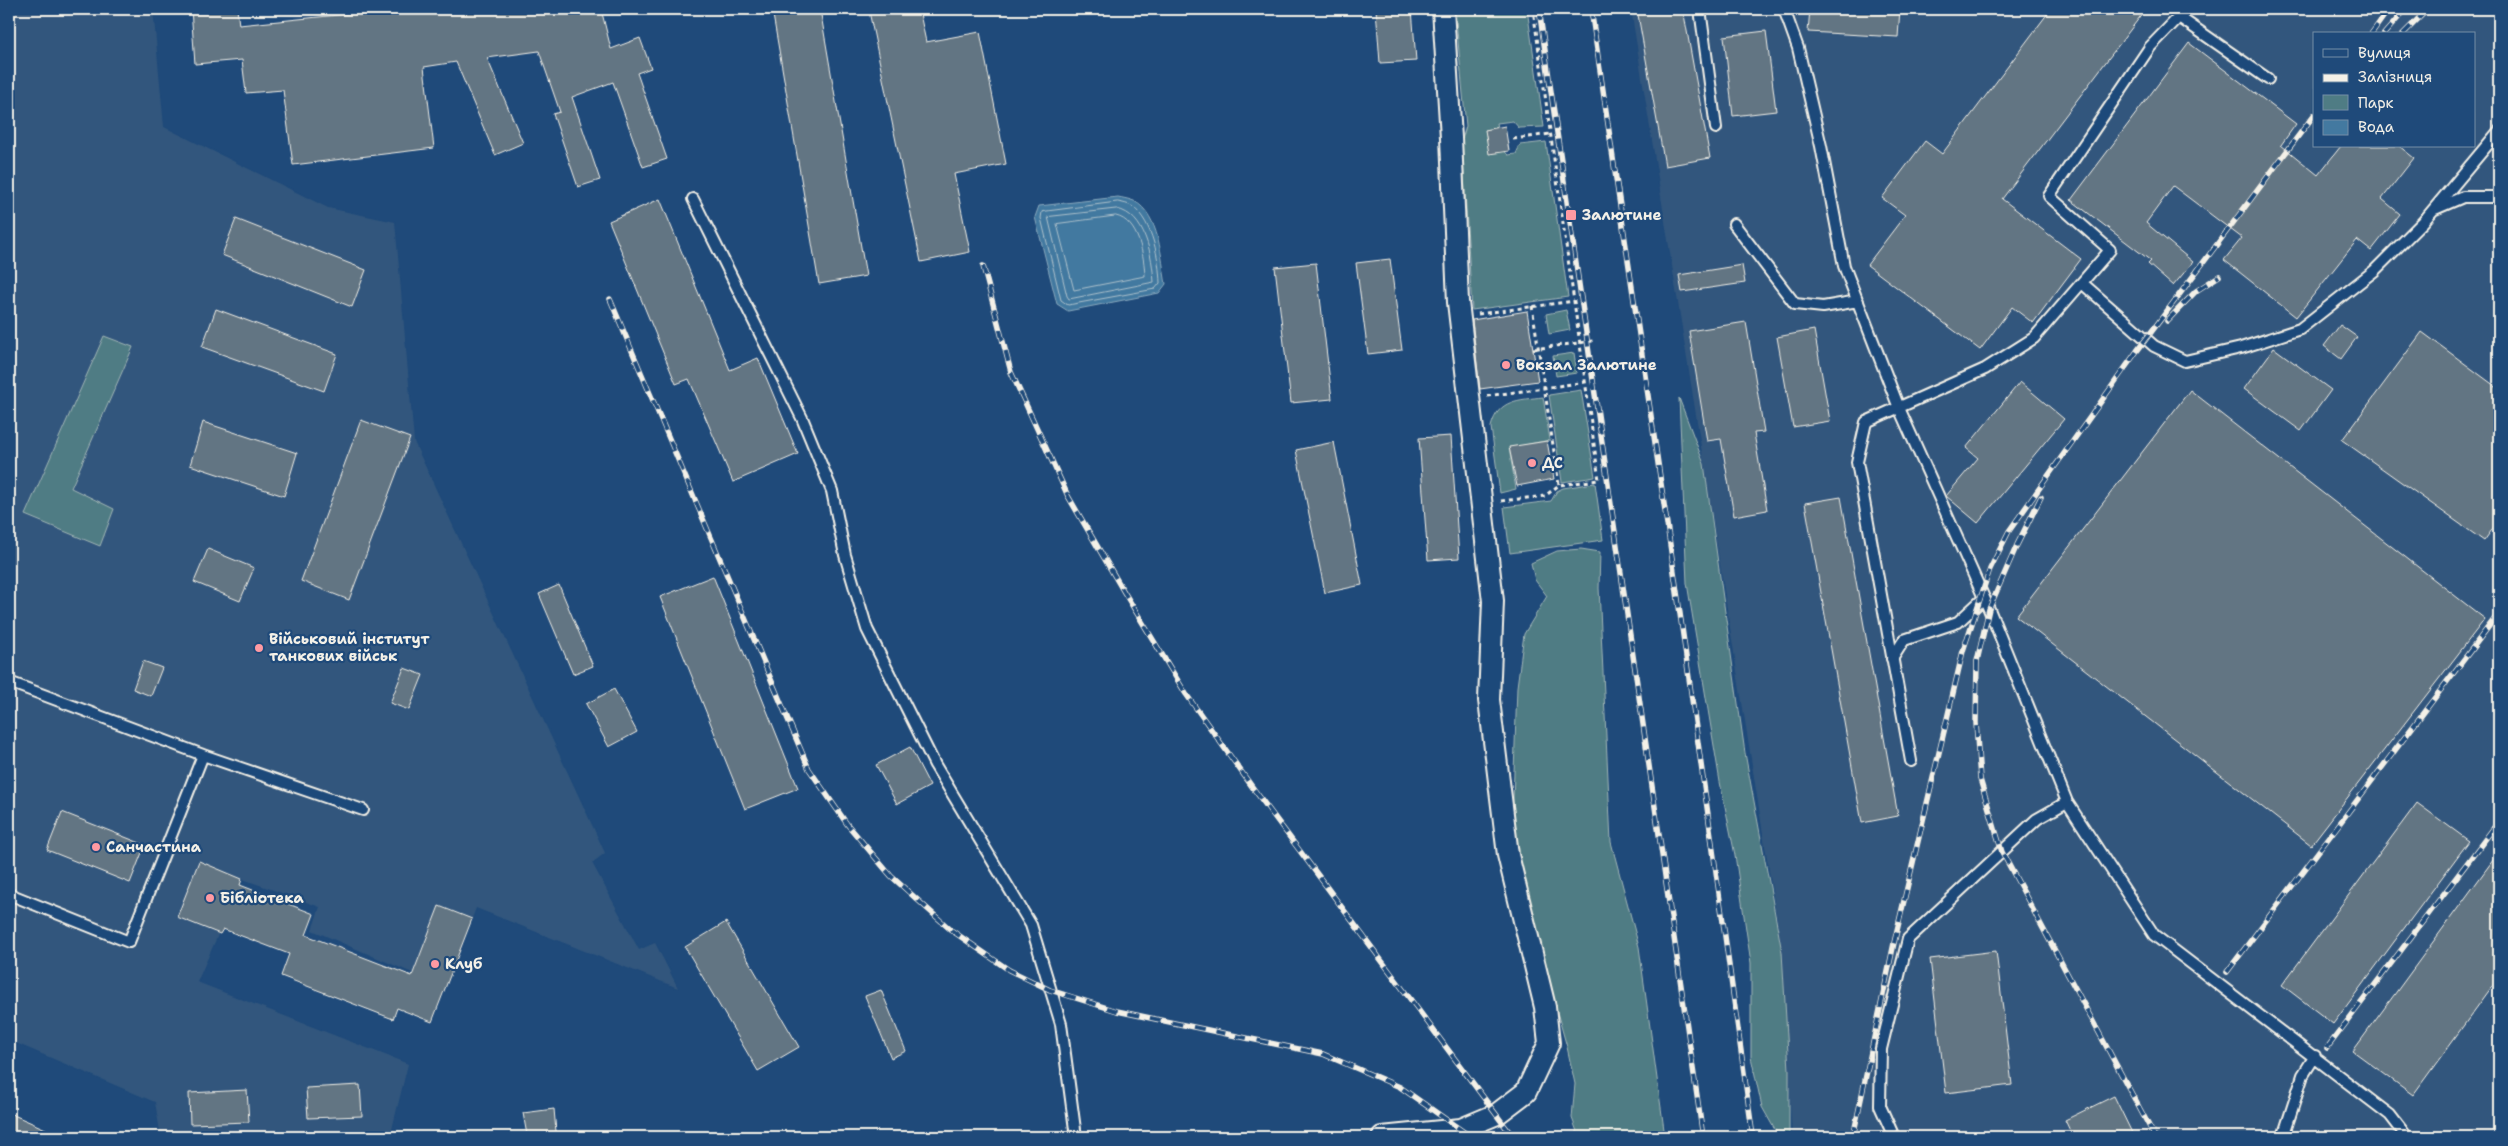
<svg xmlns="http://www.w3.org/2000/svg" width="2508" height="1146" viewBox="0 0 2508 1146" font-family="'Shantell Sans',sans-serif">
	<rect width="100%" height="100%" fill="#1f4a7a"/>
	<filter id="ink" filterUnits="userSpaceOnUse"><feTurbulence type="fractalNoise" baseFrequency=".02" numOctaves="2"/><feDisplacementMap in="SourceGraphic" scale="10" xChannelSelector="R" yChannelSelector="G"/><feConvolveMatrix kernelMatrix="1 2 1 2 8 2 1 2 1" color-interpolation-filters="sRGB"/></filter>
	<g filter="url(#ink)">
		<path fill="#33577d" fill-rule="evenodd" d="M9,9h144l11,118 164,81 67,14 19,220 191,411 -13,10 47,87 16,-7 23,45 -202,-80 -44,114 -17,-48 -103,-44 8,-23 -77,-28 -46,103 211,82 -18,73h-229l-6,-35 -146,-62z
			M1631,9h868v1128h-707l-10,-185zM2314,34h160v112h-160z"/>
		<path fill="#4f7c84" stroke="#a2b6b6" d="M1455,9h72l17,118 -25,1 -6,-7 -16,2 1,5 -13,2 23,25 8,-1 4,-9 26,-3 22,155 -96,13 -10,-170 4,-14z
			M1566,310l4,20 -21,4 -3,-20z
			M104,336l29,11 -62,141 43,21 -14,37 -75,-31z
			M1574,353l3,20 -21,3 -3,-20z
			M1581,390l14,87 -33,5 -13,-87z
			M1543,397l7,43 -41,8 7,41 -16,4 -9,-66c7,-28 28,-27 52,-30z
			M1679,398l25,66 41,289 37,199 7,118v67h-10l-17,-30 -11,-50v-94l-16,-108 -15,-73 -33,-199z
			M1595,483l8,57 -93,13 -6,-46 47,-6 6,-10 6,-3z
			M1581,549l19,3 -1,36 12,254 28,105 26,190h-86l-7,-19 3,-34 -8,-37 -51,-179 -4,-38 5,-143 7,-53 23,-38 -12,-16 -4,-17 26,-12z"/>
		<path fill="#4379a0" stroke="#8aa9bd" d="M1118,197c5,1 11,2 16,4 26,14 27,58 32,83l-7,9 -91,18 -11,-7 -22,-87 4,-11z"/>
		<g fill="none" stroke-linecap="round" stroke-linejoin="round">
			<path stroke="#adc1cb" stroke-width="1" d="M1118,202c5,1 11,2 15,5 20,16 26,52 27,76l-5,6 -87,16 -7,-5 -20,-82 1,-6z
				M1117,209c29,6 35,47 37,73l-85,17 -2,-3 -19,-79z
				M1116,216c23,5 28,40 29,60l-71,14 -17,-66z"/>
		</g>
		<path fill="#627583" stroke="#f4f1e8" d="M191,9h46l2,16 159,-16h203l10,40 29,-11 11,30 -14,5 30,86 -24,8 -30,-85 -41,15 28,83 -22,7 -25,-73 7,-2 -21,-61 -52,7 36,85 -28,12 -39,-93 -32,5 10,81 -141,17 -10,-75 -37,3 -4,-33 -47,4z
			M772,9h48l46,267 -47,8z
			M882,9h37l7,33 54,-10 26,132 -52,10 16,78 -49,10 -52,-251z
			M1376,9h36l4,52 -36,2z
			M1637,9h46l27,149 -45,8z
			M1810,9h90l-2,28 -90,-5z
			M2051,9h95l-144,190 79,60 -48,64 -21,-16 -32,43 -113,-85 38,-50 -23,-17 43,-57 17,13z
			M1766,31l10,80 -43,5 -9,-80z
			M2189,43l107,81 -15,21 37,30 23,-29h58l15,12 -32,41 18,15 -29,37 -14,-11 -61,77 -72,-57 18,-22 -69,-52 -27,37 47,39 -20,24 -25,-22 3,-3 -80,-61z
			M1505,126l4,25 -20,3 -4,-24z
			M660,199l70,171 28,-12 40,96 -65,28 -44,-103 -13,5 -67,-163z
			M236,219l130,51 -14,37 -130,-52z
			M1390,259l12,91 -34,4 -12,-91z
			M1316,263l16,136 -41,4 -16,-136z
			M1742,265l3,18 -63,9 -3,-17z
			M216,309l121,45 -13,37 -122,-44z
			M1527,311l11,70 -58,8 -8,-69z
			M1746,322l18,110 -10,1 13,77 -33,6 -13,-77 -14,2 -18,-110z
			M2340,325l17,12 -16,22 -17,-13z
			M1814,330l16,91 -37,6 -16,-90z
			M2422,332l77,57v131l-15,21 -142,-101z
			M2274,348l57,42 -30,41 -57,-42z
			M2020,382l44,37 -86,104 -32,-27 32,-38 -12,-10z
			M2190,390l295,229 -174,226 -295,-229z
			M361,420l49,18 -61,162 -48,-19z
			M203,422l94,31 -13,43 -94,-31z
			M1451,436l8,122 -31,2 -9,-122z
			M1547,441l7,38 -37,7 -8,-39z
			M1334,442l28,143 -37,8 -29,-143z
			M1841,497l57,319 -36,7 -57,-320z
			M208,549l46,19 -14,33 -46,-19z
			M713,576l85,212 -53,21 -85,-212z
			M559,585l34,81 -20,8 -34,-80z
			M143,661l19,7 -11,28 -18,-7z
			M404,668l19,7 -14,35 -19,-7z
			M614,689l23,43 -28,15 -23,-43z
			M910,747l20,39 -33,18 -21,-39z
			M2417,803l52,38 -136,183 -51,-39z
			M62,812l83,33 -15,38 -83,-33z
			M2499,852v125l-86,118 -60,-44z
			M199,861l43,18 -2,6 74,29 -8,21 106,41 27,-70 33,13 -40,103 -35,-14 -4,11 -112,-43 8,-22 -66,-25 -3,5 -43,-17z
			M726,922l73,125 -41,24 -73,-124z
			M1996,951l16,134 -66,8 -16,-134z
			M881,990l25,61 -15,7 -26,-62z
			M360,1085l2,31 -54,2 -2,-30z
			M247,1090l2,32 -59,2 -1,-31z
			M2114,1096l20,41h-61l-8,-17z
			M554,1109l2,23 -29,3 -4,-22z
			M9,1113l55,24h-55z"/>
		<g fill="none" stroke-linecap="round" stroke-linejoin="round">
			<defs>
				<path id="service" d="M1700,9l16,119
					M1784,9l14,39 23,98 23,120 55,142 90,201 78,193 87,133 236,180 17,22
					M693,199l109,219 30,73 13,64 22,74 68,136 96,160 30,99 15,113
					M2435,209l28,-12h36
					M1734,224l61,80 28,3 35,-6
					M2082,283l72,63 31,15 56,-13 59,-19 74,-58 49,-49 76,-91
					M1892,659l12,-19 54,-18 26,-24
					M9,682l194,73 160,55
					M1911,761l-54,-299 9,-40 119,-53 49,-31 76,-88 -61,-54 101,-149 29,-30 89,62
					M9,894l120,48 74,-187
					M1894,1137l-14,-31 1,-57 27,-110 129,-120 30,-17
					M2283,1137l20,-62 12,-19"/>
				<path id="minor" d="M1382,1137l79,-8 36,-15 29,-22 23,-49 -4,-36 -37,-152 -19,-155 4,-99 -35,-299 -7,-164 -8,-129"/>
			</defs>
			<use href="#service" stroke="#f4f1e8" stroke-width="14"/>
			<use href="#minor" stroke="#f4f1e8" stroke-width="24"/>
			<path stroke="#f4f1e8" stroke-width="3" stroke-dasharray="4 4" stroke-linecap="butt" d="M1513,139l38,-5
				M1532,306l27,179
				M1478,314l96,-13
				M1533,349l60,-8
				M1487,396l99,-14
				M1501,501l44,-5 14,-11 40,-5 -66,-471"/>
			<use href="#service" stroke="#1f4a7a" stroke-width="10"/>
			<use href="#minor" stroke="#1f4a7a" stroke-width="20"/>
			<defs>
				<path id="rail" d="M1539,9l164,1128
					M1591,9l86,583 76,545
					M2371,34l18,-25
					M2384,34l22,-25
					M2403,34l25,-25
					M983,266l28,106 57,124 56,96 62,102 67,94 260,349
					M610,299l199,470 38,55 44,52 60,54 58,40 41,20 67,21 206,43 77,33 71,50
					M2167,321l29,-30 23,-15
					M2041,497l-24,48 -28,64 -12,52 -1,62 4,56 22,73 153,285
					M2227,972l272,-359
					M2327,1048l172,-227
					M1853,1137l41,-194 69,-292 27,-82 19,-38 128,-180 177,-236"/>
			</defs>
			<use href="#rail" stroke="#f4f1e8" stroke-width="5.5"/>
			<use href="#rail" stroke="#1f4a7a" stroke-width="4" stroke-dasharray="11" stroke-linecap="butt"/>
		</g>
	</g>
	<g fill="#ff9aa2" stroke="#1f4a7a" stroke-width="2">
		<rect x="1565" y="209" width="12" height="12" rx="2.5"/>
		<circle cx="1506" cy="365" r="5"/>
		<circle cx="1532" cy="463" r="5"/>
		<circle cx="259" cy="648" r="5"/>
		<circle cx="96" cy="847" r="5"/>
		<circle cx="210" cy="898" r="5"/>
		<circle cx="435" cy="964" r="5"/>
	</g>
	<g text-anchor="middle" dominant-baseline="central" stroke-width="4.5" stroke-linejoin="round" paint-order="stroke">
		<g font-size="15" font-weight="bold" fill="#f4f1e8" stroke="#1f4a7a" text-anchor="start">
			<text x="1582" y="215">Залютине</text>
			<text x="1516" y="365">Вокзал Залютине</text>
			<text x="1542" y="463">ДС</text>
			<text x="269" y="639">Військовий інститут<tspan x="269" dy="17">танкових військ</tspan></text>
			<text x="106" y="847">Санчастина</text>
			<text x="220" y="898">Бібліотека</text>
			<text x="445" y="964">Клуб</text>
		</g>
	</g>
	<rect width="2508" height="1146" fill="none" stroke="#1f4a7a" stroke-width="30"/>
	<rect x="15" y="15" width="2478" height="1116" fill="none" stroke="#f4f1e8" stroke-width="2" filter="url(#ink)"/>
	<rect x="2313" y="32" width="162" height="115" fill="#1f4a7a" stroke="#748da6"/>
	<rect x="2323" y="49" width="25" height="8" fill="#1f4a7a" stroke="#748da6"/>
	<text x="2358" y="58" font-size="15" fill="#f4f1e8">Вулиця</text>
	<rect x="2323" y="74" width="25" height="8" fill="#f4f1e8" stroke="#748da6"/>
	<text x="2358" y="82" font-size="15" fill="#f4f1e8">Залізниця</text>
	<rect x="2323" y="95" width="25" height="15" fill="#4f7c84" stroke="#748da6"/>
	<text x="2358" y="108" font-size="15" fill="#f4f1e8">Парк</text>
	<rect x="2323" y="120" width="25" height="15" fill="#4379a0" stroke="#748da6"/>
	<text x="2358" y="132" font-size="15" fill="#f4f1e8">Вода</text>
</svg>
